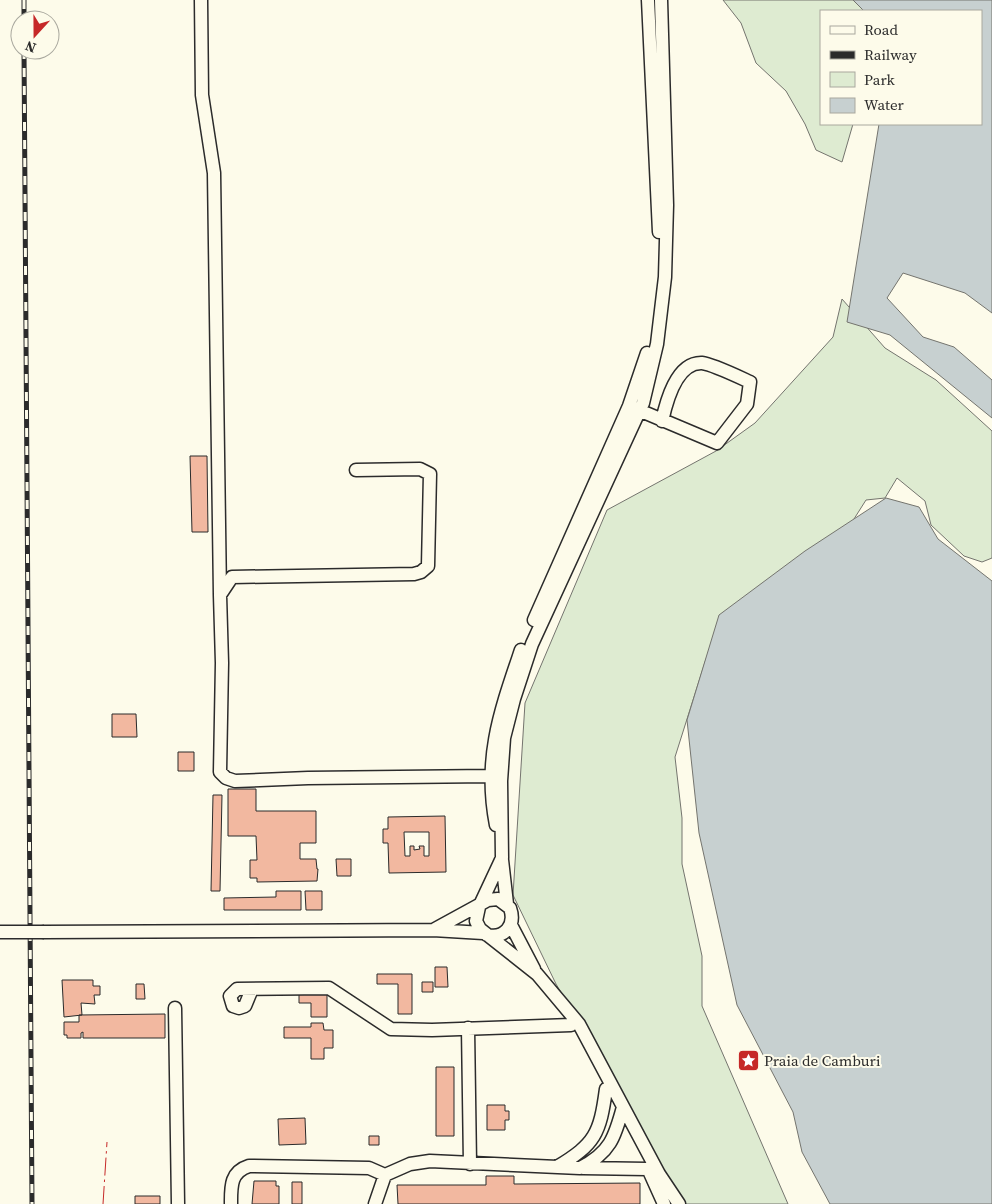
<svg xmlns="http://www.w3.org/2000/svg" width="992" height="1204" viewBox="0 0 992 1204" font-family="'Source Serif 4',serif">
	<rect width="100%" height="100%" fill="#fdfbea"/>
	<path fill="#deebd1" stroke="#74746e" d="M723,0h130l11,11h-43v113h32l-11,38 -26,-12 -11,-26 -19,-33 -30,-28 -15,-40z
		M842,299l43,49 51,32 56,51v127l-10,4 -18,-6 -33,-31 -6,-24 -28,-23 -12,20 -19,2 -19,30 -119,92 -22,37 -31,98 7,61v46l20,92v50l86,198h-110l-63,-120 -59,-100 -43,-89 12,-192 82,-193 109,-59 39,-28 78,-86z"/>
	<path fill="#c7d0d0" stroke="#74746e" d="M853,0h139v313l-27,-20 -62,-20 -16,25 36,39 31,10 38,33v38l-102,-83 -43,-13 32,-198h102v-113h-117z
		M886,498l33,9 19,32 54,42v623h-162l-28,-52 -9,-40 -56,-107 -38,-172 -12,-113 32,-105 86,-64z"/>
	<path fill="#f2b8a0" stroke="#2b2b2b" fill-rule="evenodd" d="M190,456h17l1,76h-16z
		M112,714h24l1,23h-25z
		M178,752h16v19h-16z
		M228,789h28v22h60v32h-16v16h16l1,10h1l-1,12 -60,1v-4h-7v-18h7l-1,-24h-28z
		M213,795h9l-2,96h-9z
		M445,816l1,56 -57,1 -1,-30h-5v-14h5v-12zM404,832h25v24h-5v-10h-5l1,3 -6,1v-4h-4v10h-5z
		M336,859h15v17h-14z
		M276,891h25v19h-77v-12l52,-1z
		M305,891h17v19h-16z
		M435,967h12l1,20h-13z
		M377,974h35v40h-14v-30h-21z
		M62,980h31v6h7v9h-6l1,9 -14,-1 1,12 -18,2z
		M422,982h11v10h-11z
		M136,984h8l1,15h-9z
		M299,993h28v24h-16v-14h-12z
		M165,1014v24h-82v-6l-2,1v5h-14v-3h-3v-13h15v-7z
		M311,1023h12l1,7h9v18h-9v11h-13v-21h-27v-11h27z
		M436,1067h18v69h-18z
		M487,1105h18v6h4v9h-4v10h-18z
		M305,1118l1,26 -27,1 -1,-26z
		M369,1136h10v9h-10z
		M486,1176h28v8l126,-1v21h-242l-1,-19h89z
		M254,1181h22v5h3v18h-27z
		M292,1182h10v22h-10z
		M135,1196h25v8h-25z"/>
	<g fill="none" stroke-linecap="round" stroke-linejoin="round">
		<defs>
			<path id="minor" d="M201,0l1,95 12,78 6,422
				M648,0l11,232
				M634,408l83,35 30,-39 3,-22c-11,-5 -38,-18 -48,-19 -26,-1 -36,40 -40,58
				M356,470l64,-1 10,5 -2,92 -7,6 -7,2 -182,3 -12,18 2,68 -2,109 6,6 9,3 73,-3 182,-2
				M534,620l95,-214 18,-53
				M496,825c-13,-67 4,-113 25,-175
				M502,860l5,44
				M480,905l22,-47 -1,-77 3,-43 10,-39 18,-55 111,-241 14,-59 8,-67 2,-72 -6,-205
				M479,907l-3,14 4,8 57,45 42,50 80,150 20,30
				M511,925l23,44
				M435,929l53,-29 10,-1 12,9c6,17 -5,31 -23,27
				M44,932l389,-2 50,3
				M252,989l-7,17 -6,2 -6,-2 -3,-10 7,-7 92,-1 62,41 41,1 139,-5
				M175,1008l3,196
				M468,1028l2,136
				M557,1167c38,-23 43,-33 49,-78
				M583,1168l64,1
				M650,1173l14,31
				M231,1204c0,-17 -1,-32 18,-38l120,2 16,7
				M375,1204l10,-29 25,-11 20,-3 150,7c30,-15 35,-31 43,-61"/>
		</defs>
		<use href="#minor" stroke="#2b2b2b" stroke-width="15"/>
		<use href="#minor" stroke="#fdfbea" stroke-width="12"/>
		<defs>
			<path id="rail" d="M24,0v20
				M24,50l8,1154"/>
		</defs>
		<use href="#rail" stroke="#2b2b2b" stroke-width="5"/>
		<use href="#rail" stroke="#fdfbea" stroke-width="3" stroke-dasharray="9" stroke-linecap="butt"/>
		<defs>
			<path id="minor-bridge" d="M0,932h44"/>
		</defs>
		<use href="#minor-bridge" stroke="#2b2b2b" stroke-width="15" stroke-linecap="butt"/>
		<use href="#minor-bridge" stroke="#fdfbea" stroke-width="12"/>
		<path stroke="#c62828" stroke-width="1" stroke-dasharray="18 4 2.5 4" stroke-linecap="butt" d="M103,1204l4,-62"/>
	</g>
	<defs>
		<symbol id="sight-square" viewBox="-11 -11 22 22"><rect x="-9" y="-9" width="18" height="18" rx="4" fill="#c62828" stroke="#fdfbea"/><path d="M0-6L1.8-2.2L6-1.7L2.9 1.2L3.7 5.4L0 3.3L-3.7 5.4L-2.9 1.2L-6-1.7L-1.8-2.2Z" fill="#fff"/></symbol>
	</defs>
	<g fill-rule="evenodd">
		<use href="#sight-square" x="736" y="1048" width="25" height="25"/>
	</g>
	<g text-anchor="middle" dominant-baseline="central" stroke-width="4" stroke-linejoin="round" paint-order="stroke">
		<g font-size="15" fill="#2b2b2b" stroke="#fdfbea" text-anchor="start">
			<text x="764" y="1060">Praia de Camburi</text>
		</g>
	</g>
	<rect x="820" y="10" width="162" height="115" fill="#fdfbea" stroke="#a9a89e"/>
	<rect x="830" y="26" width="25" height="8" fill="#fdfbea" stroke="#a9a89e"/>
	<text x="864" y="35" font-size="15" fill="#2b2b2b">Road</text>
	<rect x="830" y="51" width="25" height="8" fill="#2b2b2b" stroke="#a9a89e"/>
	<text x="864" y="60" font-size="15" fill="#2b2b2b">Railway</text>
	<rect x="830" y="72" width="25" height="15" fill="#deebd1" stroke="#a9a89e"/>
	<text x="864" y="85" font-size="15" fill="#2b2b2b">Park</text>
	<rect x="830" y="98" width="25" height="15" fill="#c7d0d0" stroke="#a9a89e"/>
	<text x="864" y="110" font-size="15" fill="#2b2b2b">Water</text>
	<g transform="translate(35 35) rotate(201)"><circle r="24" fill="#fdfbea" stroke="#a9a89e"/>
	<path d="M0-4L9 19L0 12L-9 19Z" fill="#c62828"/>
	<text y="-8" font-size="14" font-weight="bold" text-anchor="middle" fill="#2b2b2b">N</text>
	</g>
</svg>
